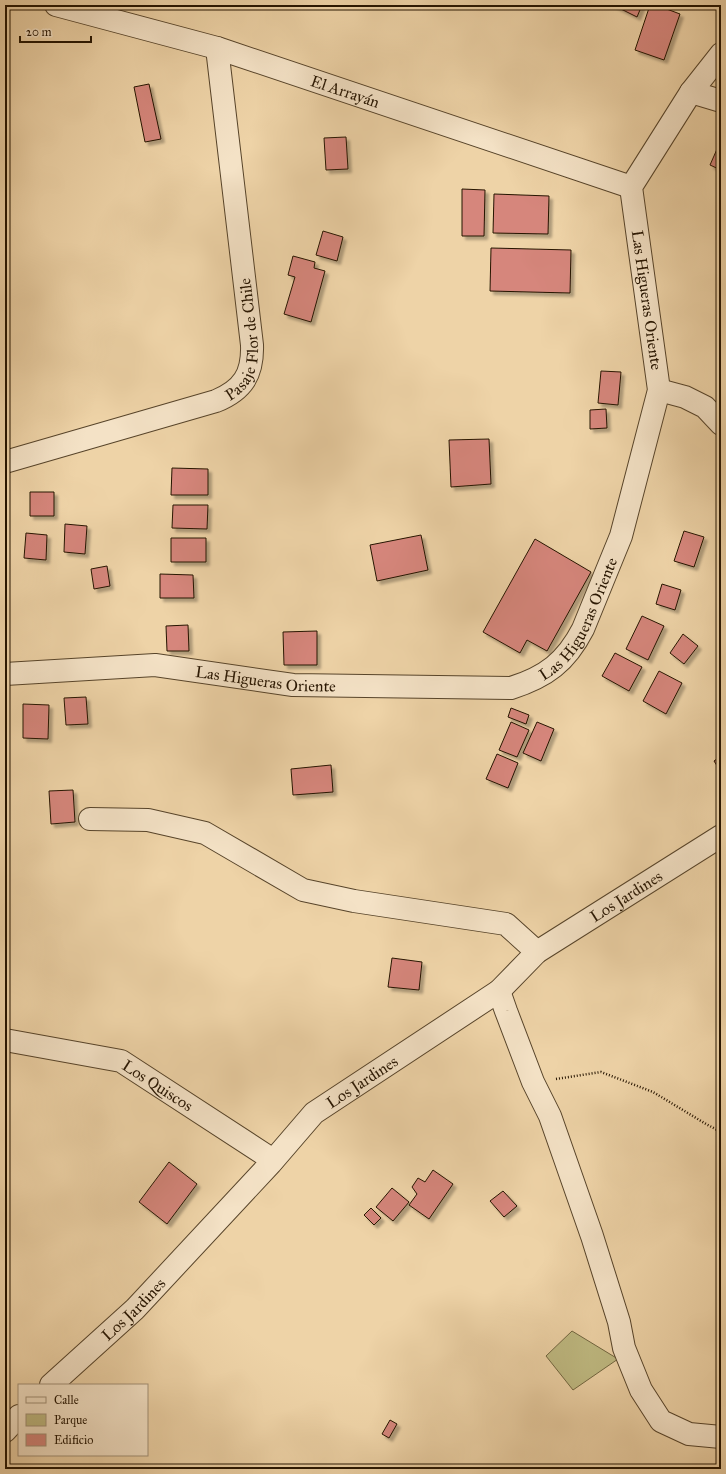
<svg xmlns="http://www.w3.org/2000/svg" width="726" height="1474" viewBox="0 0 726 1474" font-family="'IM FELL Great Primer',serif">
	<defs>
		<filter id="shadow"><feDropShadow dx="3.5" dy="3.5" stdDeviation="1" flood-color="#0004"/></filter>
	</defs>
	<rect width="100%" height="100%" fill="#eed3a7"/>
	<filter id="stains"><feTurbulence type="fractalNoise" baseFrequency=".005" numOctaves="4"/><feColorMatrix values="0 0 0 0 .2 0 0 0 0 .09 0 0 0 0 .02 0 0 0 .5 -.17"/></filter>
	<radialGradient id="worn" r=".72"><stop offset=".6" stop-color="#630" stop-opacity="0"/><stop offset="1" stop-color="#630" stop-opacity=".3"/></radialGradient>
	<path fill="#bfba82" stroke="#726741" d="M572,1331l46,28 -45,31 -27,-34z"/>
	<path fill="#d6867c" stroke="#251400" filter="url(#shadow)" d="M613,5h29l-5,12z
		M650,5h6l24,9 -16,46 -29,-10z
		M149,84l12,55 -16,3 -11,-55z
		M346,137l2,32 -22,1 -2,-32z
		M721,140v30l-11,-5z
		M462,189l23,1 -1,46h-22z
		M494,194l55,2 -1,38 -55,-1z
		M323,231l20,6 -6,24 -21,-6z
		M491,248l80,2 -1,43 -80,-2z
		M293,256l22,6 -1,6 11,3 -14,51 -27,-8 11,-37 -7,-2z
		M601,371l20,1 -3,33 -20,-2z
		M606,409l1,19 -17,1v-19z
		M489,439l2,45 -40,3 -2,-47z
		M172,468l36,1v26h-37z
		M30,492h24v24h-24z
		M173,505h35l-1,24 -35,-1z
		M65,524l22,2 -2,28 -21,-2z
		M684,531l20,6 -10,30 -20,-6z
		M26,533l21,2 -1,25 -22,-2z
		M421,535l7,35 -51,11 -7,-36z
		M171,538h35v24h-35z
		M535,539l56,33 -44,79 -20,-11 -7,13 -37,-21z
		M107,566l3,20 -16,3 -3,-20z
		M160,574l33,1 1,23h-34z
		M662,584l19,6 -6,20 -19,-6z
		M642,616l22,10 -16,34 -22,-11z
		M188,625l1,26h-22l-1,-25z
		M317,631v34h-33l-1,-33z
		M683,634l15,12 -14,18 -14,-11z
		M615,653l27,14 -13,24 -27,-15z
		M659,671l23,12 -16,31 -23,-13z
		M86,697l2,27 -22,1 -2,-27z
		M23,704l26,1 -1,34 -25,-1z
		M511,708l18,7 -3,9 -18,-7z
		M511,722l18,8 -12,27 -18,-7z
		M537,722l17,7 -13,32 -18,-8z
		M497,754l21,9 -10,25 -22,-9z
		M721,756v16l-7,-11z
		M331,765l2,27 -40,3 -2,-26z
		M73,790l2,32 -24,2 -2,-33z
		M392,958l30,4 -3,28 -31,-3z
		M169,1162l28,22 -30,40 -28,-22z
		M433,1170l20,14 -24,35 -20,-14 8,-11 -5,-7 6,-9 7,4z
		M392,1188l17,14 -16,19 -17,-14z
		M503,1191l14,15 -13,11 -14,-16z
		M371,1208l10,10 -7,7 -10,-10z
		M390,1420l7,4 -8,14 -7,-4z"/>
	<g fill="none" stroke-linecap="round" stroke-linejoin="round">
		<defs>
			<g id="minor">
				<path id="s1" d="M56,5l161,43 414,139"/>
				<path d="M691,92l30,9"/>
				<path d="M659,390l26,7 20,10 16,17"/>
				<path id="s2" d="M5,462l211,-61c27,-11 37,-27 36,-56l-35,-297"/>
				<path id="s3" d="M5,674l150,-9 138,20 218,3c35,-11 55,-26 72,-59l38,-93 38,-146 -28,-203 60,-95 30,-38"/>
				<path d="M90,819l58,1 57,13 98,57 51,11 152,23 31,28"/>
				<path d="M499,991l7,20 27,71 17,34 42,120 27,86 5,26 17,42 20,31 28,13 32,3"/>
				<path id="s4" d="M5,1040l116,21 152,99"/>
				<path id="s5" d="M51,1385l84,-76 136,-146 43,-50 185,-122 38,-39 184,-116"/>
				<path d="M5,1431l14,-15"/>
			</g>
		</defs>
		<use href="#minor" stroke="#57442a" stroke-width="24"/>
		<path stroke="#251400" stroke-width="2.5" stroke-dasharray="1 2" stroke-linecap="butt" d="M556,1079l45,-7 52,20 53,32 15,8"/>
		<use href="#minor" stroke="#f4e2c6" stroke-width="22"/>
	</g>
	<g text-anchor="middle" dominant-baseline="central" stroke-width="3" stroke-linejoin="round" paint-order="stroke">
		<g font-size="16" fill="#251400" stroke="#f4e2c6">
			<text stroke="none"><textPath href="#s1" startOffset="302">El Arrayán</textPath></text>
			<text transform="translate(647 300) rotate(82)">Las Higueras Oriente</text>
			<text stroke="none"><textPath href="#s2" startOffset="295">Pasaje Flor de Chile</textPath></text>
			<text stroke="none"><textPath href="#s3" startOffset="610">Las Higueras Oriente</textPath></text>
			<text stroke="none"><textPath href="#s3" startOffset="262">Las Higueras Oriente</textPath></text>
			<text stroke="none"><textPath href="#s5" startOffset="760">Los Jardines</textPath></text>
			<text stroke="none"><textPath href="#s5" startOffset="436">Los Jardines</textPath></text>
			<text stroke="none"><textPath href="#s4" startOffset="162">Los Quiscos</textPath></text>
			<text stroke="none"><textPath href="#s5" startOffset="112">Los Jardines</textPath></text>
		</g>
	</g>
	<rect width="726" height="1474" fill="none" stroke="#eed3a7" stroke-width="20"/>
	<rect x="6" y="6" width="714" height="1462" fill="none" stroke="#251400" stroke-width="2"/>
	<rect x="10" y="10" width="706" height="1454" fill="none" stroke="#251400"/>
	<rect x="18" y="1384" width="130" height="72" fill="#f4e2c6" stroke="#a19077"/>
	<rect x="26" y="1397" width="20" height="6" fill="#f4e2c6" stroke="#a19077"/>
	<text x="54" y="1404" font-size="12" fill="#251400">Calle</text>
	<rect x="26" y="1414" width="20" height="12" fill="#bfba82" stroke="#a19077"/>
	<text x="54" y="1424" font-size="12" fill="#251400">Parque</text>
	<rect x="26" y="1434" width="20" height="12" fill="#d6867c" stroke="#a19077"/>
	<text x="54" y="1444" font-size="12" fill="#251400">Edificio</text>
	<path d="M20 36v6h71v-6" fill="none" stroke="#251400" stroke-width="2"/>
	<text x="26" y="36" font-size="12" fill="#251400" stroke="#f4e2c6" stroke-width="3" paint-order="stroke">20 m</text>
	<rect width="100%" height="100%" filter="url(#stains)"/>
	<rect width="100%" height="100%" fill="url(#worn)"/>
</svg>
